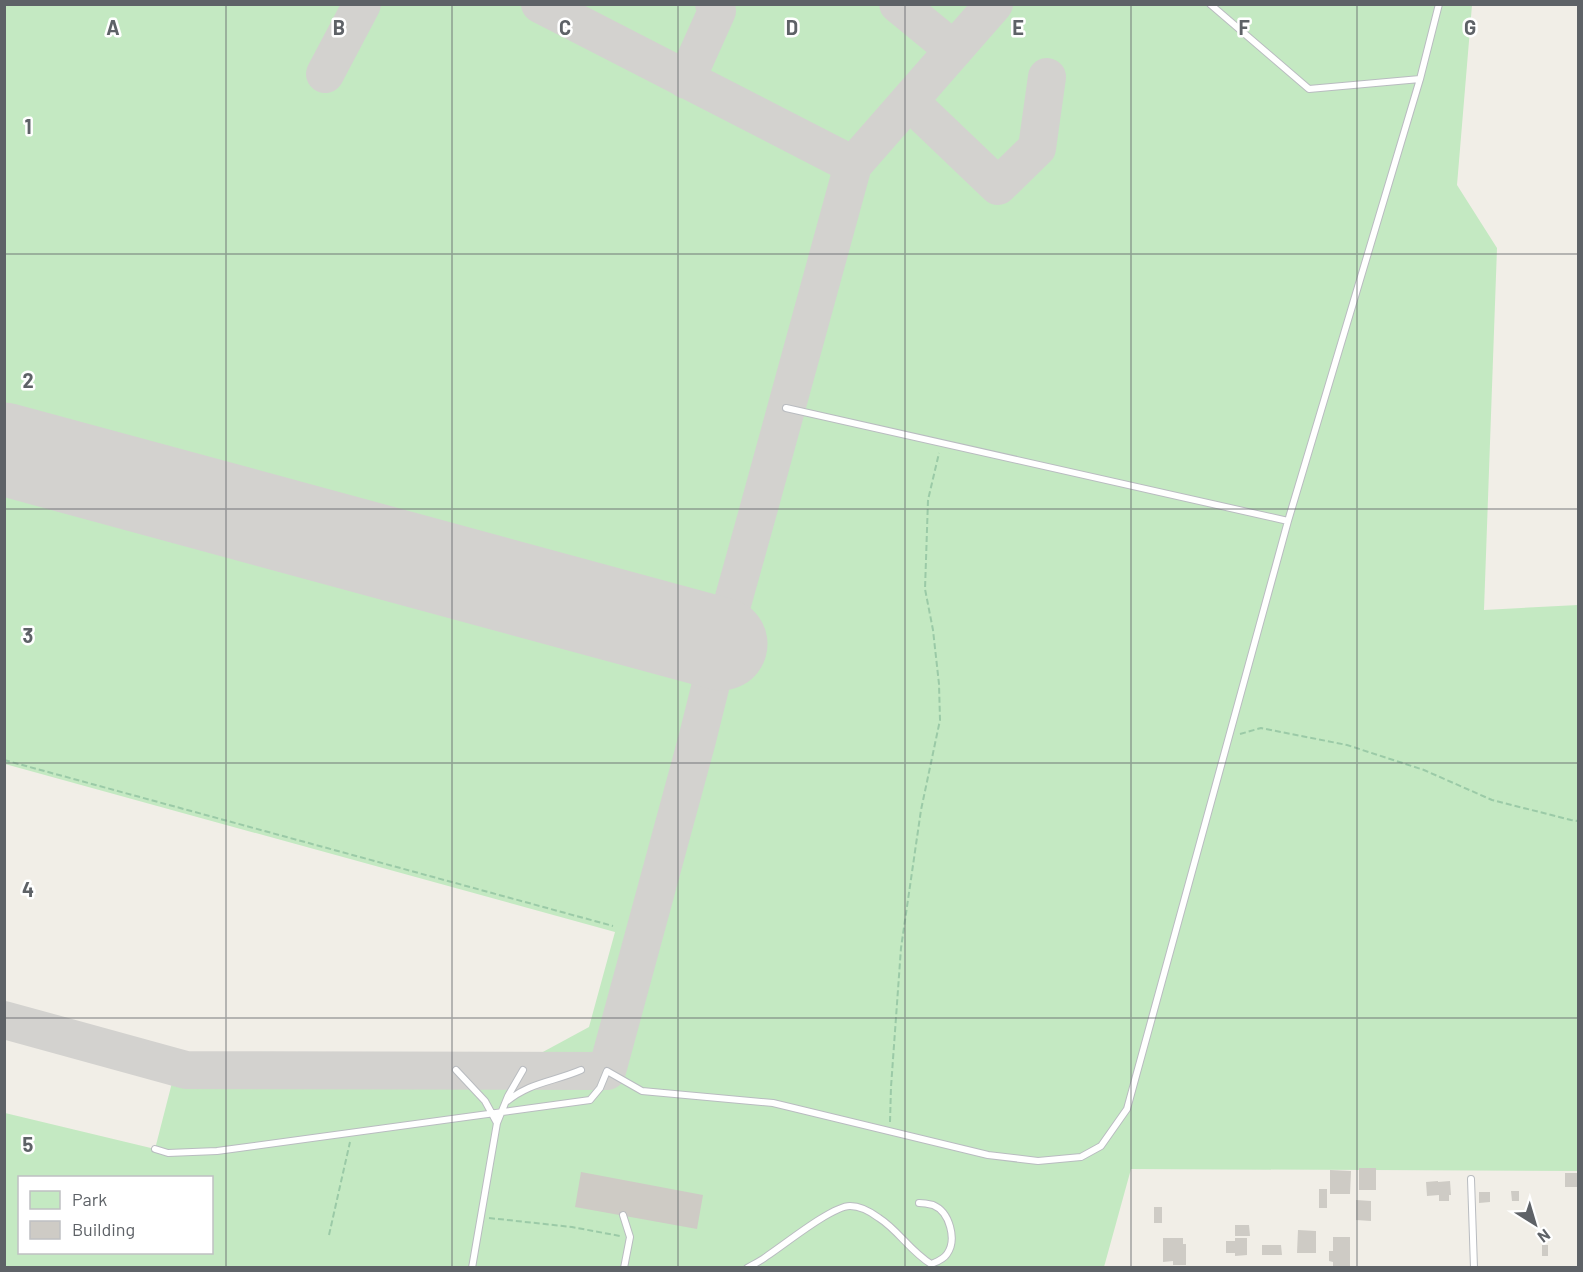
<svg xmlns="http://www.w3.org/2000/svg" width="1583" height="1272" viewBox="0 0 1583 1272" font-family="Barlow,sans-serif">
	<rect width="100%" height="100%" fill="#f1eee7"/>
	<path fill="#c4e9c2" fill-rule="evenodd" d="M5,5h1467l-15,180 40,63 -13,362 94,-5v566l-447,-2 -27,98h-1099v-154l150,36 20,-78 -170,-47 -1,-13 163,44 374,-2 48,-26 26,-95 -610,-168zM20,1178h192v74h-192z"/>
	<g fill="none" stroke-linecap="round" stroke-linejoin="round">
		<path stroke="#d3d2cf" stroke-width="38" d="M540,4l313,161
			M898,4l56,46
			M325,74l37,-70
			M686,80l31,-69 -3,-7
			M909,101l89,85 39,-38 10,-71
			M4,1020l182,50 421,1 90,-331 24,-96 36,-129 96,-350 141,-161"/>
		<path stroke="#d3d2cf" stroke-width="93" d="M4,449l717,195"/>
	</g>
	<path fill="#cecbc5" d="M1359,1168h17v22h-17z
		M1330,1170l21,1 -1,23h-20z
		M581,1172l122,23 -6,34 -122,-22z
		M1565,1173h13v14h-13z
		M1438,1181v1l12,-1 1,14h-2v6h-10v-6l-12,1 -1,-14z
		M1319,1189h8v19h-8z
		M1511,1191h8v10h-7z
		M1479,1192h11v10l-11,1z
		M1356,1200l15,1v20l-15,-1z
		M1154,1207h8v16h-8z
		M1235,1225h14l1,11h-15z
		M1298,1230l18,1v22h-19z
		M1333,1237h17v30h-17v-5l-4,-1v-10h4z
		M1163,1238h20v6h3v21h-13v-4l-10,1z
		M1235,1238h12v17l-12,1v-3h-9v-12h9z
		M1262,1245h19l1,10h-20z
		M1542,1245h6v11h-6z"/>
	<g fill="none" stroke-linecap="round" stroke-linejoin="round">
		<defs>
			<path id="service" d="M1210,4l99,85 111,-10
				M786,408l502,113
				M456,1070l29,31 12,22 11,-27 15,-26
				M506,1102c24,-20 47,-20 75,-32
				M155,1149l13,4 49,-2 373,-51 10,-12 7,-17 35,20 131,12 215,52 50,6 43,-4 20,-11 26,-37 161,-588 132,-442 19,-75
				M1471,1179l3,89
				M623,1215l7,22 -6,31
				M472,1268l25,-145
				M747,1268c7,-4 14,-7 20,-12 17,-11 65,-50 83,-50 10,0 21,6 29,12 19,12 31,33 52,46 5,-2 12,-4 16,-10 10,-14 3,-42 -14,-49 -4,-1 -10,-2 -14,-2"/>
		</defs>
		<use href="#service" stroke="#b9bcc0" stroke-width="8"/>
		<path stroke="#9bcaa7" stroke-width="2" stroke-dasharray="6 3" stroke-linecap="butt" d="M1240,734l21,-6 86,17 77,25 68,30 79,20 7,1
			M4,760l609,166
			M890,1122l1,-35 10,-139 20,-138 19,-90 -1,-36 -6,-54 -8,-41 3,-89 11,-47
			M489,1218l83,9 48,9
			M329,1235l21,-93"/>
		<use href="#service" stroke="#fff" stroke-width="6"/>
	</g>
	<path fill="none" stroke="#5e6267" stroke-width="1.5" stroke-opacity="0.55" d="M226,4v1264M452,4v1264M678,4v1264M905,4v1264M1131,4v1264M1357,4v1264M4,254h1574M4,509h1574M4,763h1574M4,1018h1574"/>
	<g font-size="20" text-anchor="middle" font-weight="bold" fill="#5e6267" stroke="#fff" stroke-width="5" stroke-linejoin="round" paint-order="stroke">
		<text x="113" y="35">A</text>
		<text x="339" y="35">B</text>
		<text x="565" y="35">C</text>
		<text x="792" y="35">D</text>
		<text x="1018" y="35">E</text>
		<text x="1244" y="35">F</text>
		<text x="1470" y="35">G</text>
		<text x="28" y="134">1</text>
		<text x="28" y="388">2</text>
		<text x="28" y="643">3</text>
		<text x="28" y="897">4</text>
		<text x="28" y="1152">5</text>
	</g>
	<rect width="1583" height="1272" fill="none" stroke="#5e6267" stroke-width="12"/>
	<rect x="18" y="1176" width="195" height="78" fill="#ffffff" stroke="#bfc0c2" stroke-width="1.5"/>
	<rect x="30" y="1191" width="30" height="18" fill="#c4e9c2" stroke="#bfc0c2" stroke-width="1.5"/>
	<text x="72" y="1206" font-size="18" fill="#5e6267">Park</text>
	<rect x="30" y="1221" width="30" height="18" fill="#cecbc5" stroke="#bfc0c2" stroke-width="1.5"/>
	<text x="72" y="1236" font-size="18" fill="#5e6267">Building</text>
	<g transform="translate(1535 1224) rotate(143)" stroke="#ffffff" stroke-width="4.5" paint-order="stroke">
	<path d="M0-4.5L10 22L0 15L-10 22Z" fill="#5e6267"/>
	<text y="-9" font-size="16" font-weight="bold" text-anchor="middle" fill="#5e6267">N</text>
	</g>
</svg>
